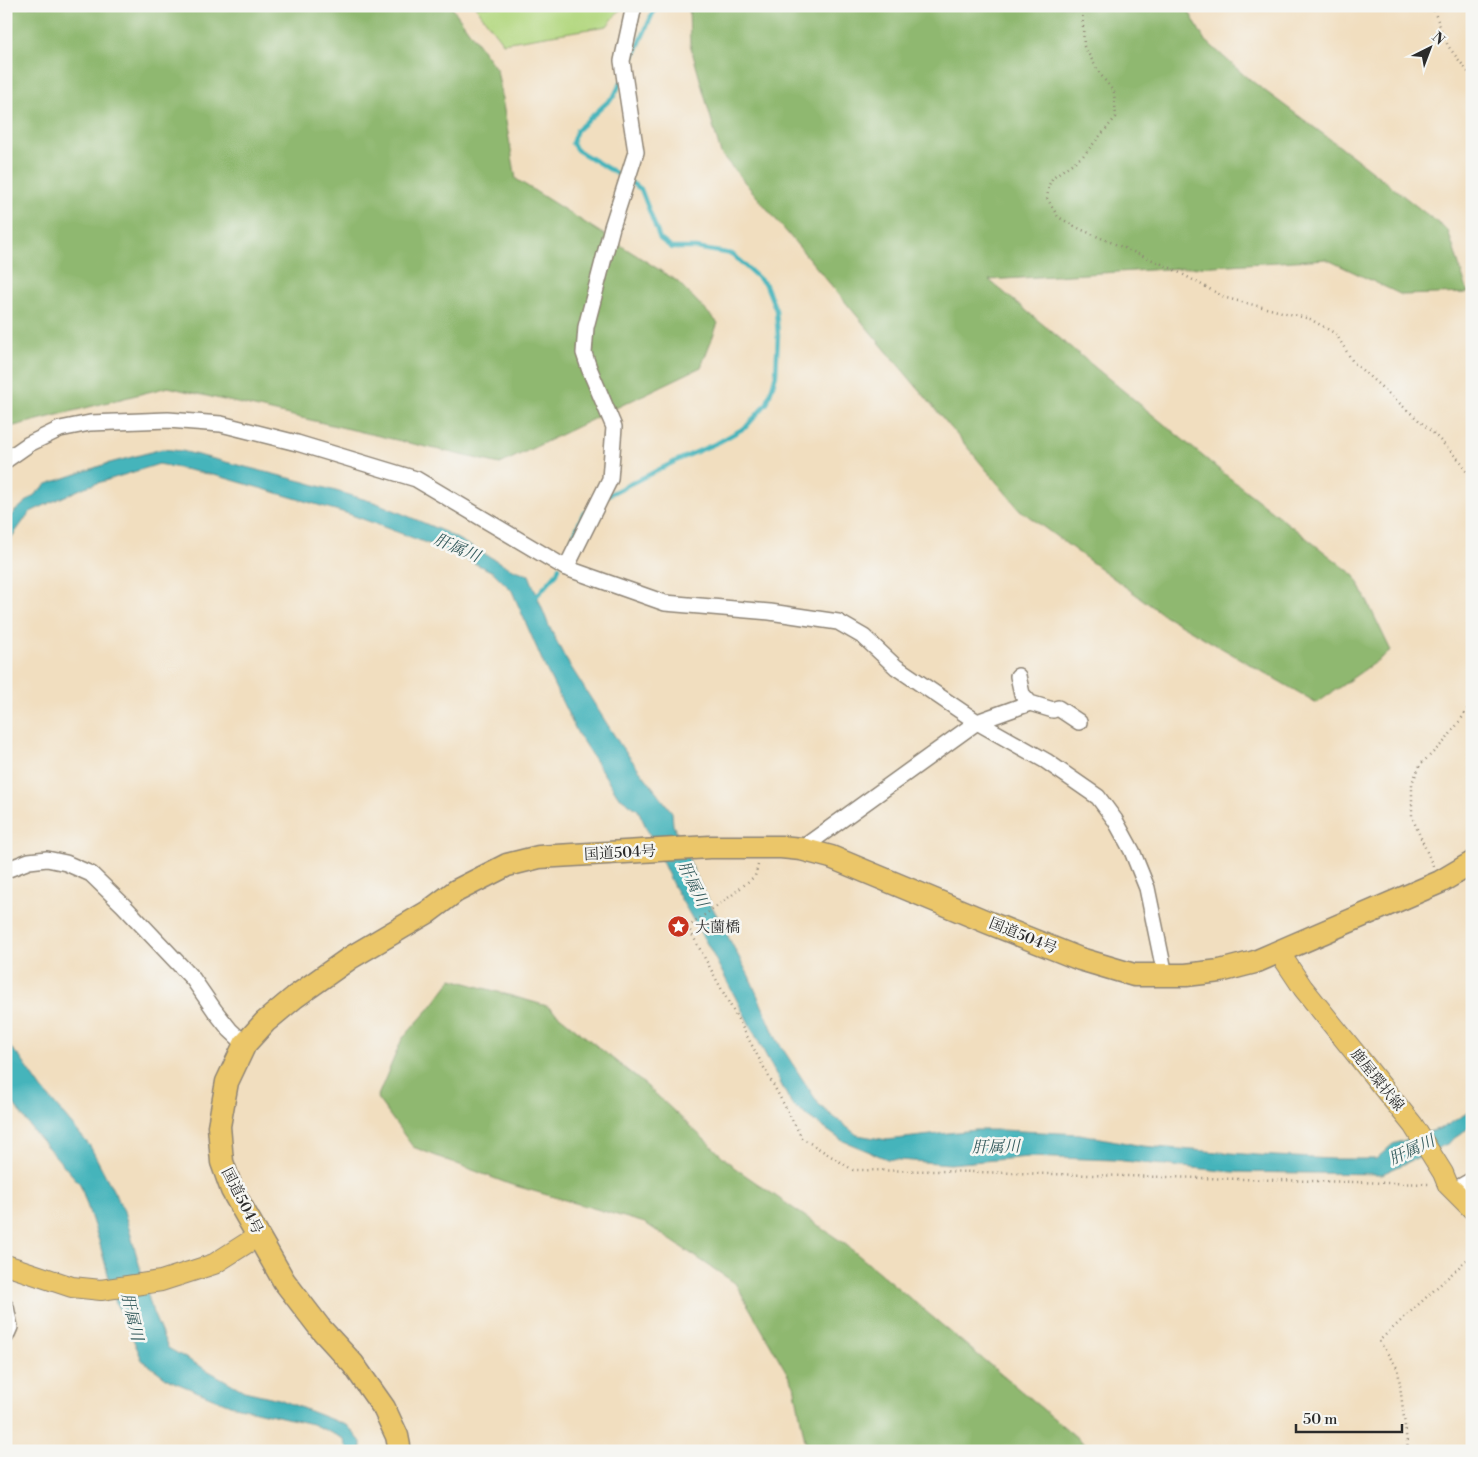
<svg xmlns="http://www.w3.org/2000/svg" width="1478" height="1457" viewBox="0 0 1478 1457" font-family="'Libre Bodoni','Noto Serif JP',serif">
	<rect width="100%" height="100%" fill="#f6f6f2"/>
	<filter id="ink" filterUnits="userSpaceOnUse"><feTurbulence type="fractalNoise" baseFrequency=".02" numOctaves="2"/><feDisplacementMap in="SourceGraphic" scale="10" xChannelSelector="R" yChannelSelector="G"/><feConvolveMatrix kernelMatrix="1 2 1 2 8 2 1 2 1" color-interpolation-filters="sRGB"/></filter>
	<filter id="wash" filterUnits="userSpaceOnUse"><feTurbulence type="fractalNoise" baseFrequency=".0096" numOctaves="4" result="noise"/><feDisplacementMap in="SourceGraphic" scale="20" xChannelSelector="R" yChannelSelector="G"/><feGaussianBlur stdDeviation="1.12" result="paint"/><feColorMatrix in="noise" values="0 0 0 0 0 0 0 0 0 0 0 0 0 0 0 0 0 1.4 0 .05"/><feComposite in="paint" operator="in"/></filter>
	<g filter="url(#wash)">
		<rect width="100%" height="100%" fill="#f1debf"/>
		<path fill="#b4d881" stroke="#708256" d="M475,6h148l-16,20 -104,17z"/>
		<path fill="#8fb86f" stroke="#5d724d" d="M6,6h445l46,64 19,109 161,102 41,42 -17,44 -201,97 -332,-77 -162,41z
			M689,6h497l18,33 41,37 109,81 94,74 20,62 -66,2 -76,-36 -337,21 233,192 133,104 36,75 -74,52 -153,-88 -144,-105 -299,-356 -31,-110z
			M452,979l95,27 101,81 87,81 110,76 248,207h-286l-13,-66 -59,-102 -90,-60 -136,-39 -96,-37 -36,-49 25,-59 28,-31z"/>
		<path fill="#44b4bb" stroke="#387073" d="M162,449l20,2 123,31 72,21 68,29 65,36 19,7 20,51 15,30 57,90 51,66 1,13 26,57 50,94 28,64 43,66 37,29 30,5 88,-10h27l78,4 62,12 114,9 76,4h44l17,-15 51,-17 28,-17v15l-25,19 -65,30 -149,-2 -119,-12 -86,-3 -78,7 -63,-5 -46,-19 -49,-35 -82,-156 -36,-62 -36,-77 -20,-14 -40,-62 -33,-67 -33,-76 -19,-19 -40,-19 -104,-39 -127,-37 -63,-13 -74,23 -55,25 -24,33v-23l7,-9 34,-29 59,-20z
			M6,1043l13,13 23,33 48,57 34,65 29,102 15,35 76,43 35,8 69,27 13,16v9h-13l-4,-12 -32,-15 -82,-19 -61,-25 -27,-20 -18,-42 -8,-14 -17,-63 -19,-57 -46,-52 -28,-39z"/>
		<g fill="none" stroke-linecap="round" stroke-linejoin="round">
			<path stroke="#44b4bb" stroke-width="4.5" d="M628,69l28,-63
				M621,82l-7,14 -37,34 -5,13 5,7 47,28
				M606,496l72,-36 41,-18 27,-15 21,-24 9,-28 2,-40 -2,-25 -10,-25 -34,-31 -36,-6h-24l-12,-9 -19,-50 -11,-7
				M572,540l11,-26 5,-5
				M533,600l24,-27 2,-6"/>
		</g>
	</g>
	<g filter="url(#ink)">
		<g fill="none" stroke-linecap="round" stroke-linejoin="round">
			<defs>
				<path id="minor" d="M6,460l23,-16 31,-15 30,-6 78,-3 53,4 76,19 119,36 150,89 99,35 105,9 68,10 26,15 32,30 81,55 69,39 52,36 17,23 17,31 15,37 18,87
					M566,568l44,-89 4,-52 -25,-59 -5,-15 2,-26 26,-100 24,-75 -14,-91 12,-55
					M1018,676l4,18 8,9
					M801,849l176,-127 53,-19 23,7 5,-2 21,14
					M6,870l23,-9 18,-2 19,4 25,11 32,31 70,74 22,32 15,19 15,14
					M1454,1190l18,-10
					M6,1307l4,20 -4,9"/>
				<path id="major" d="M1279,952l24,36 110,137 30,48 5,12 24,24
					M6,1265l66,22 29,3 60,-9 53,-17 44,-28"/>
				<path id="highway" d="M400,1451l-3,-15 -13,-28 -31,-44 -33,-36 -36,-47 -35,-61 -17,-30 -10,-28 -3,-36 8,-44 18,-38 20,-22 30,-25 55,-39 78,-46 28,-21 51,-26 32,-8 171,-10h71l20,2 30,8 156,65 93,37 54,16h52l34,-4 35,-9 185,-80 32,-19"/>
			</defs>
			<use href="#minor" stroke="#8e8475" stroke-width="18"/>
			<use href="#major" stroke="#8e8475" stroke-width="22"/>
			<use href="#highway" stroke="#8e8475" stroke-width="25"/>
			<path stroke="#8e8475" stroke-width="2.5" stroke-dasharray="1 4" stroke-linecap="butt" d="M1082,6l2,40 16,28 14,18 2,25 -33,39 -30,21 -4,8 -2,13 11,19 22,12 91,39 55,30 84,21 26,15 17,28 79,70 30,31 10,20
				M1432,6l16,40 24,31
				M758,865l-3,11 -23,19 -44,32 114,211 51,32 85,1 491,13
				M1433,866l-21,-49v-34l8,-18 26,-25 18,-25 8,-15
				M1408,1451l-10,-82 -19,-28 93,-86"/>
			<use href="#minor" stroke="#fff" stroke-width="15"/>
			<use href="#major" stroke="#ebc669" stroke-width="20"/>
			<use href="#highway" stroke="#ebc669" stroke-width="22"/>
		</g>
	</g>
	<defs>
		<symbol id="sight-disc" viewBox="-11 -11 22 22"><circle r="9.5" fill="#c8321e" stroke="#f6f6f2"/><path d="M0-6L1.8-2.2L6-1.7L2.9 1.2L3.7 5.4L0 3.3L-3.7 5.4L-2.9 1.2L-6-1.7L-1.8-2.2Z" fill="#fff"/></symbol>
	</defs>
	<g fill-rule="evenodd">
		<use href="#sight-disc" x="666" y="914" width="25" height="25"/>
	</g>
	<g text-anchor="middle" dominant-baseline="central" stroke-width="5" stroke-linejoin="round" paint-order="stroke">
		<g font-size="15" fill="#2b2b2b" stroke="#f6f6f2">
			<text transform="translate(620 853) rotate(-3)">国道504号</text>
			<text transform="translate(1023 936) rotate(22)">国道504号</text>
			<text transform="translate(1377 1080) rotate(51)">鹿屋環状線</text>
			<text transform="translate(242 1201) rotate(63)">国道504号</text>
		</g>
		<g font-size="15" fill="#2b2b2b" stroke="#f6f6f2" text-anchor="start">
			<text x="695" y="927">大薗橋</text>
		</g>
		<g font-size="16" font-style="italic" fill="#345b5d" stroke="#f6f6f2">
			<text transform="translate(457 548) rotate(23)">肝属川</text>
			<text transform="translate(693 884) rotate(64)">肝属川</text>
			<text transform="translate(996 1147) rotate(-1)">肝属川</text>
			<text transform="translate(1412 1150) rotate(-25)">肝属川</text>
			<text transform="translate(132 1317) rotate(77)">肝属川</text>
		</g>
	</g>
	<rect width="1478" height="1457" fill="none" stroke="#f6f6f2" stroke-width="25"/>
	<g transform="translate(1430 48) rotate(42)" stroke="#f6f6f2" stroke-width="4" paint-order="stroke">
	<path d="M0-4L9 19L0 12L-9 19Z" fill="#2b2b2b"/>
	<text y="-8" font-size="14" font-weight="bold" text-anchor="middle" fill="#2b2b2b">N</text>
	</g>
	<path d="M1296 1424v8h106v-8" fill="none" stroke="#2b2b2b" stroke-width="2.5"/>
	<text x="1303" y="1424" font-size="15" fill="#2b2b2b" stroke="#f6f6f2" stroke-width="4" paint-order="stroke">50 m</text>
</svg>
